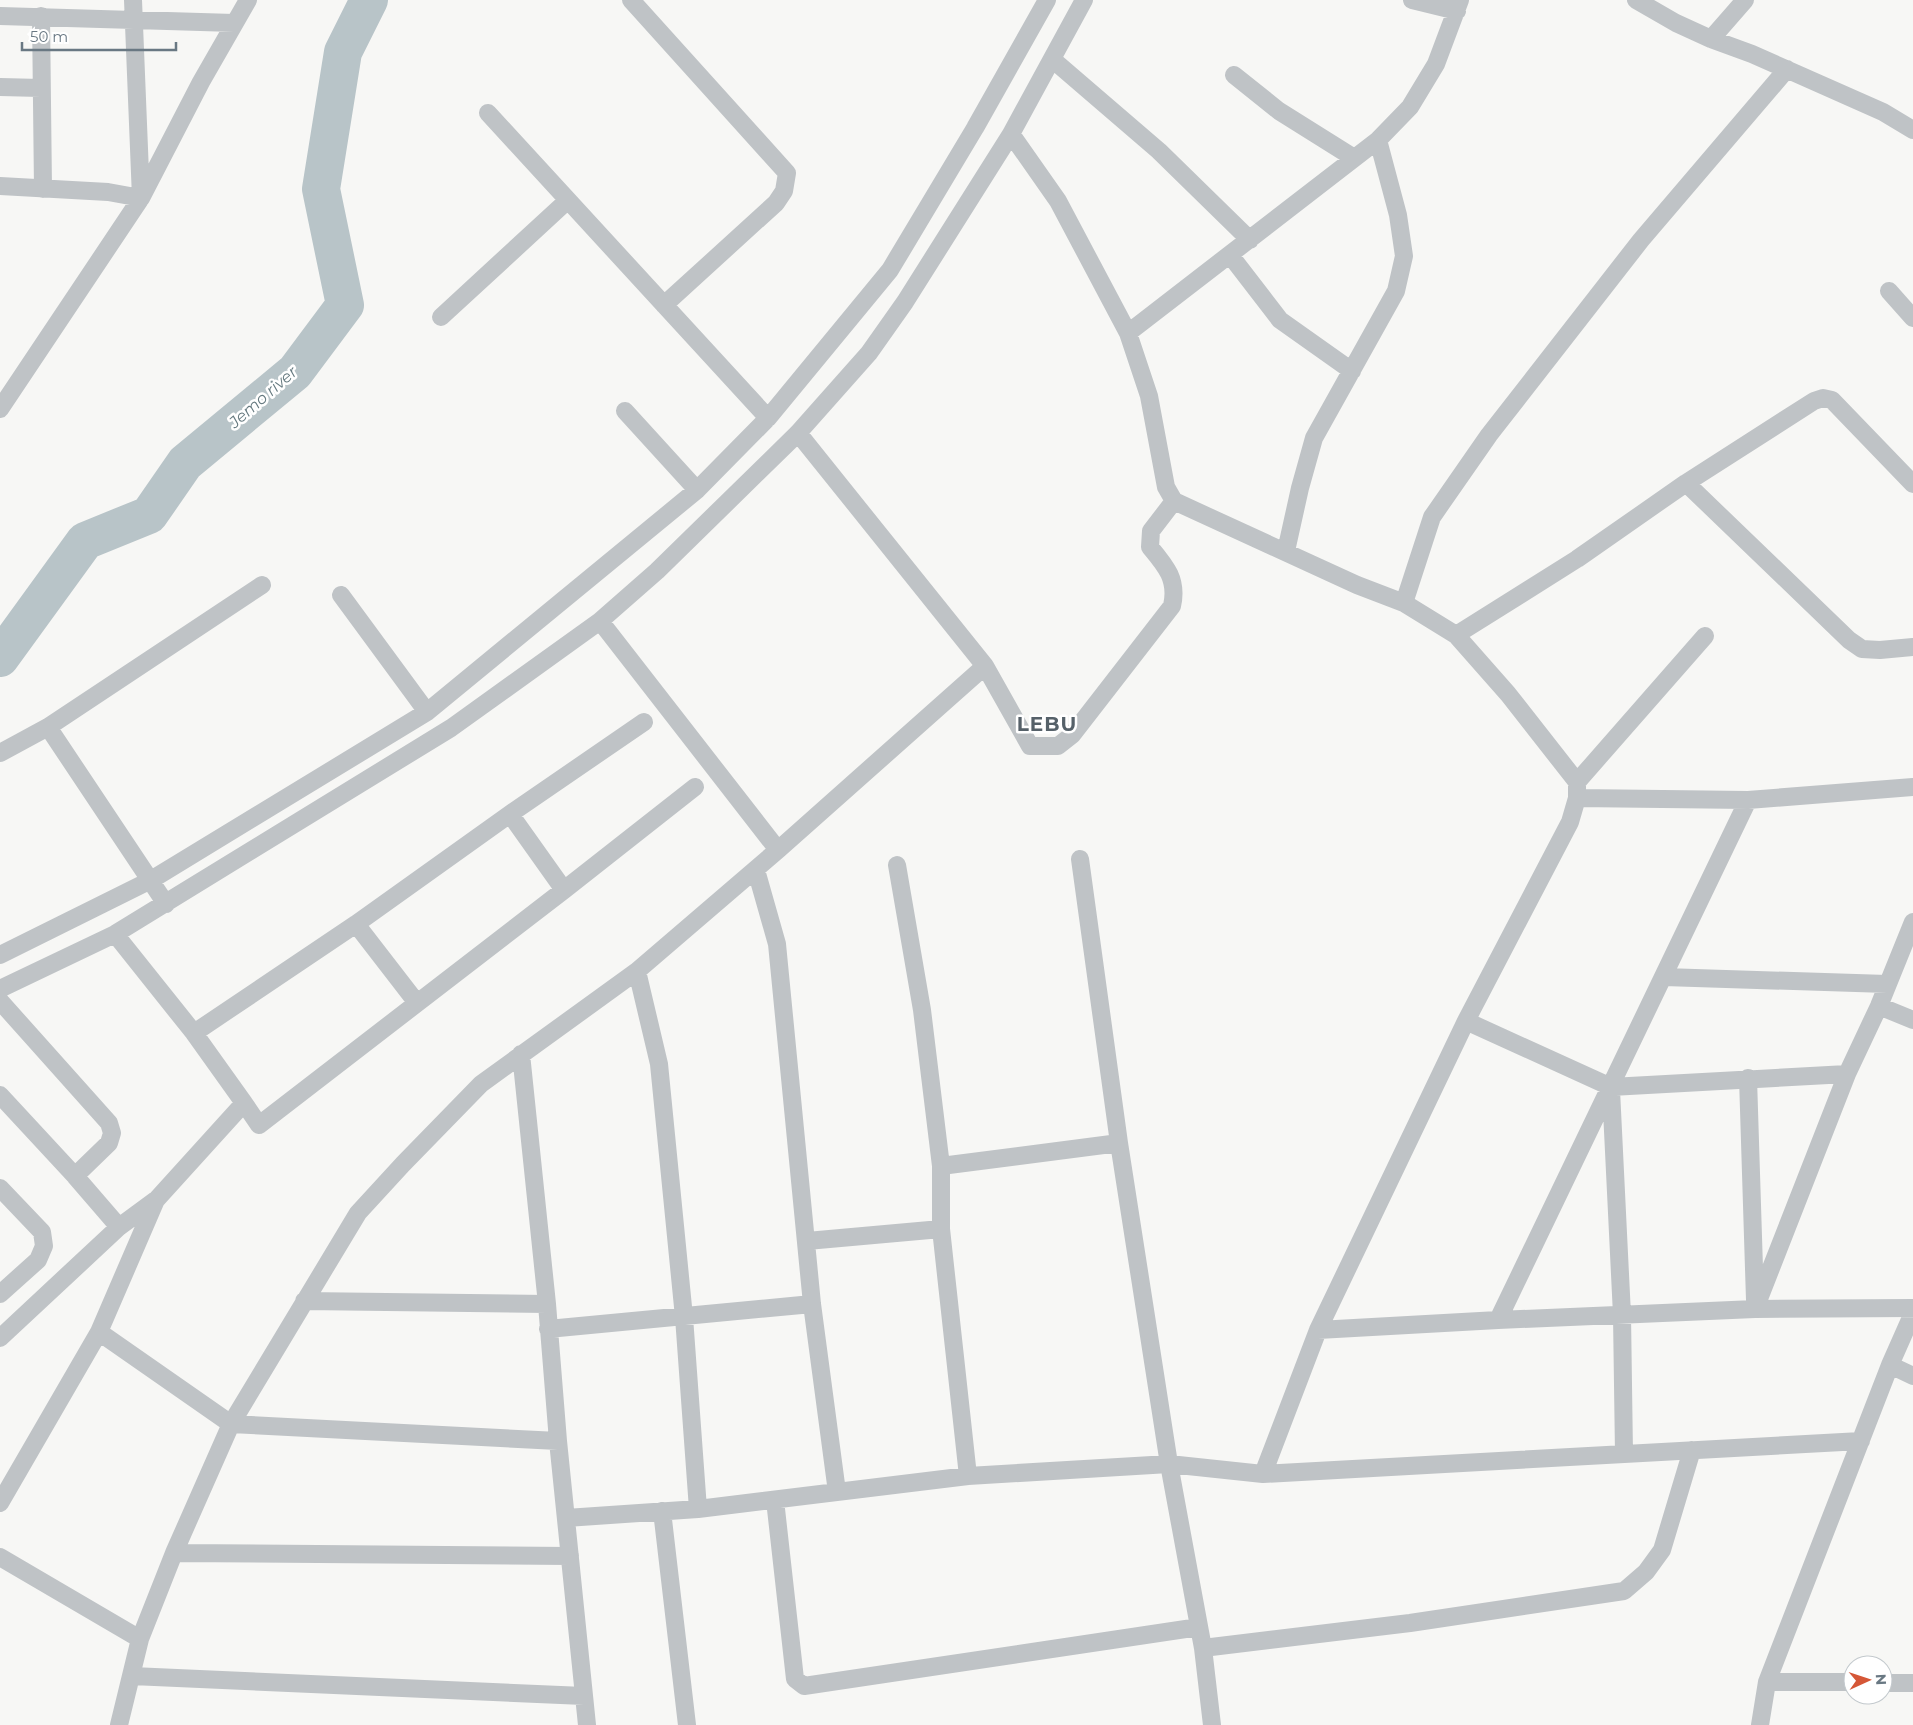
<svg xmlns="http://www.w3.org/2000/svg" width="1913" height="1725" viewBox="0 0 1913 1725" font-family="Montserrat,sans-serif">
	<rect width="100%" height="100%" fill="#f7f7f5"/>
	<g fill="none" stroke-linecap="round" stroke-linejoin="round">
		<path stroke="#b8c4c8" stroke-width="38" d="M0,658l85,-117 64,-26 36,-52 110,-91 50,-67 -24,-116 22,-137 26,-52"/>
		<path stroke="#bfc3c6" stroke-width="18" d="M631,0l156,173 -3,18 -8,12 -112,102
			M1412,0l45,11
			M1636,0l40,23 35,16 41,15 131,58 30,18
			M0,16l234,7
			M41,16l2,173
			M1711,39l34,-39
			M1052,59l107,92 91,89
			M1234,75l45,36 75,47
			M0,87l41,1
			M488,113l280,305
			M1011,134l47,67 70,132 21,63 17,91 8,14 183,84 47,18 52,32 52,59 69,88v16l-7,24 -104,199 -148,309 -55,144
			M0,186l108,6 33,6 60,-116 47,-82
			M1230,255l50,65 72,51
			M1889,291l24,27
			M441,317l127,-117
			M1128,333l250,-193 32,-33 26,-43 24,-64
			M0,409l141,-211 -8,-198
			M625,411l72,79
			M1686,483l163,157 13,9 18,1 33,-3
			M1286,551l14,-63 14,-50 82,-147 8,-35 -6,-41 -20,-75
			M341,595l86,117
			M1404,603l28,-86 57,-82 152,-195 146,-171
			M600,621l178,229
			M1456,635l121,-76 109,-76 128,-82 9,-3 9,2 81,84
			M985,666l45,80h28l14,-11 100,-129c6,-26 -6,-40 -22,-59l1,-16 23,-30
			M48,727l118,177
			M0,753l48,-26 214,-142
			M1577,782l128,-146
			M1577,798l171,2 165,-13
			M510,814l54,76
			M1080,859l39,284 50,321 34,184 9,77
			M897,865l25,145 19,156v63l27,247
			M756,870l21,74 35,360 25,188
			M356,924l61,79
			M115,934l79,99
			M0,955l151,-75 276,-168 270,-222 71,-72 122,-148 85,-142 72,-128
			M637,971l22,93 25,253 14,192
			M1664,977l223,7
			M0,989l115,-55 336,-206 149,-107 57,-50 141,-138 71,-80 36,-51 106,-168 73,-134
			M0,1001l109,122 3,10 -3,10 -34,33
			M1879,1006l34,14
			M1466,1021l145,66 236,-13
			M521,1054l26,250
			M1748,1078l7,222
			M1611,1090l11,225 2,139
			M0,1095l75,81 44,51
			M244,1103l-50,-70 162,-109 154,-110 134,-92
			M941,1166l178,-23
			M0,1188l42,44 2,14 -6,14 -38,34
			M807,1241l134,-12
			M304,1301l243,3 11,137 29,284
			M1755,1309l92,-235 32,-68 34,-84
			M1498,1320l250,-520
			M548,1329l264,-25
			M1318,1330l180,-10 257,-11 158,-1
			M99,1332l57,-132
			M0,1338l119,-111 38,-28 87,-96 15,22 305,-235 131,-103
			M1890,1365l23,11
			M775,1500l20,179 9,7 395,-59
			M0,1503l99,-171 132,92 327,17
			M662,1511l25,214
			M566,1518l132,-9 270,-33 201,-12 94,10 598,-33
			M174,1553l396,3
			M0,1557l140,82
			M1203,1648l207,-25 214,-32 22,-19 16,-22 30,-100
			M132,1676l452,20
			M1767,1682h86
			M1883,1683h30
			M119,1725l21,-86 34,-86 57,-129 127,-211 45,-49 78,-80 156,-113 141,-121 207,-184 -187,-233
			M1760,1725l7,-43 123,-317 23,-52"/>
	</g>
	<g text-anchor="middle" dominant-baseline="central" stroke-width="5" stroke-linejoin="round" paint-order="stroke">
		<g font-size="16" font-style="italic" fill="#65797f" stroke="#fff">
			<text transform="translate(263 397) rotate(-41)">Jemo river</text>
		</g>
		<g font-size="20" font-weight="bold" letter-spacing="1" fill="#566169" stroke="#fff">
			<text x="1047" y="724">LEBU</text>
		</g>
	</g>
	<g transform="translate(1868 1680) rotate(87)"><circle r="24" fill="#ffffff" stroke="#c3c9cd"/>
	<path d="M0-4L9 19L0 12L-9 19Z" fill="#d55737"/>
	<text y="-8" font-size="14" font-weight="bold" text-anchor="middle" fill="#697883">N</text>
	</g>
	<path d="M22 42v8h154v-8" fill="none" stroke="#697883" stroke-width="2.5"/>
	<text x="30" y="42" font-size="15" fill="#697883" stroke="#ffffff" stroke-width="4" paint-order="stroke">50 m</text>
</svg>
